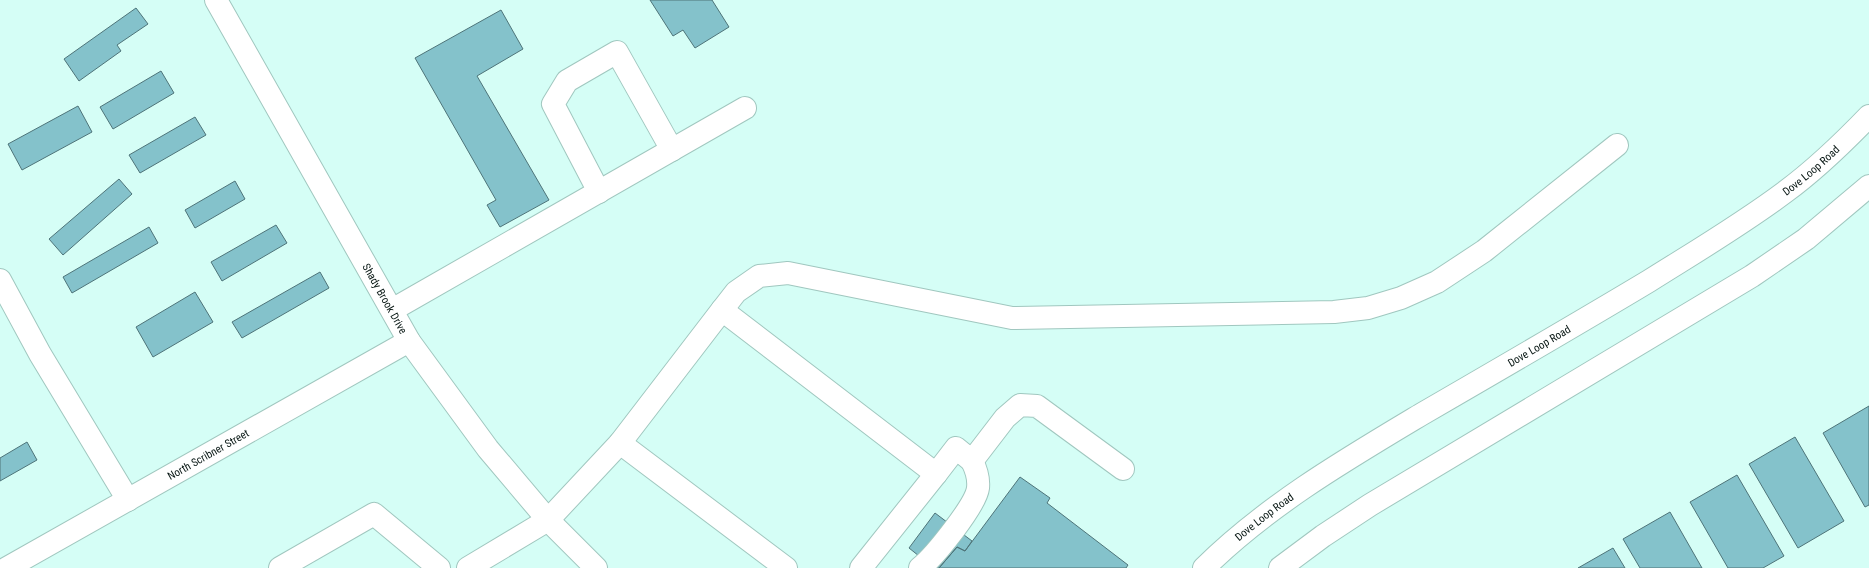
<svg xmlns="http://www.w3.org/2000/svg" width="1869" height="568" viewBox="0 0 1869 568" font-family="'Roboto Condensed',sans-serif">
	<rect width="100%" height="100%" fill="#d5fef6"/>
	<path fill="#84c2cb" stroke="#4e7479" d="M650,0h62l17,27 -34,21 -12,-18 -10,6z
		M136,8l12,16 -31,21 4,6 -42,30 -15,-22z
		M501,10l22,39 -46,27 72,124 -49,27 -13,-22 9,-5 -81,-142z
		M161,71l13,22 -61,36 -13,-22z
		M78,106l14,26 -70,38 -14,-26z
		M195,117l11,18 -66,38 -11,-18z
		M119,179l13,15 -69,61 -14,-16z
		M235,181l10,18 -50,29 -10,-18z
		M276,225l11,18 -65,38 -11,-19z
		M149,227l9,16 -86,50 -9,-16z
		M320,272l9,16 -87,50 -10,-16z
		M195,292l18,30 -60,35 -17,-30z
		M1869,406v99l-4,2 -42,-74z
		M1795,437l49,84 -46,27 -49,-84z
		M27,442l10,18 -37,21v-23z
		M1737,475l47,81 -21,12h-35l-38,-66z
		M1020,477l30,21 -3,5 81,62 -2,3h-187l18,-21 8,4z
		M1670,512l32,56h-62l-17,-29z
		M935,513l37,28 -7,10 -8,-4 -18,21h-5l-25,-20z
		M1613,548l12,20h-47z"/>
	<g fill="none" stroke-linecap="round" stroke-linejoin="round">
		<defs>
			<g id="minor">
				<path id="s1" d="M216,0l193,341 79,108 60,71 48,48"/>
				<path d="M599,192l-46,-88 14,-23 50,-29 55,98"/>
				<path d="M0,280l40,74 88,146"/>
				<path d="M392,310l353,-202"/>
				<path d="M722,310l14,-18 23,-16 29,-3 224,45 322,-6 34,-4 33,-10 36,-16 47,-31 133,-106"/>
				<path d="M620,443l166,125"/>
				<path d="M936,474l20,-26 16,13 33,-43 15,-13 17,1 86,63"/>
				<path id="s2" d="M7,568l402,-227"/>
				<path d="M280,568l94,-54 65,54"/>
				<path d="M468,568l80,-48 72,-77 102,-133 214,164 -75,94"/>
				<path d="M920,568c14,-11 56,-63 58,-80 1,-9 -2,-19 -6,-27"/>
			</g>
			<g id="major">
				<path id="s3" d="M1204,568c64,-63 141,-108 218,-154 76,-44 152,-88 227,-133 46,-29 92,-56 136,-89 30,-22 58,-49 84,-76"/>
				<path d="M1280,568l43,-32 47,-31 382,-229 54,-37 63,-53"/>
			</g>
		</defs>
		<use href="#minor" stroke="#a0c7bf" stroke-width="24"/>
		<use href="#major" stroke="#a0c7bf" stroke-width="24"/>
		<use href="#minor" stroke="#fff" stroke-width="22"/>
		<use href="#major" stroke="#fff" stroke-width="22"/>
	</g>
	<g text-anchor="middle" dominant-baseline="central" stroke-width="3" stroke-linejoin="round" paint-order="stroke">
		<g font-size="11" fill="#071613" stroke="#d5fef6">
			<text stroke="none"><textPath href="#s3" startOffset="727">Dove Loop Road</textPath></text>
			<text stroke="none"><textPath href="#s1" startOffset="343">Shady Brook Drive</textPath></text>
			<text stroke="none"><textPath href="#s3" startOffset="403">Dove Loop Road</textPath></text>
			<text stroke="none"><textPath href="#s2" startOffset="231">North Scribner Street</textPath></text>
			<text stroke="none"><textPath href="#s3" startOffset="79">Dove Loop Road</textPath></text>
		</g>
	</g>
</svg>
